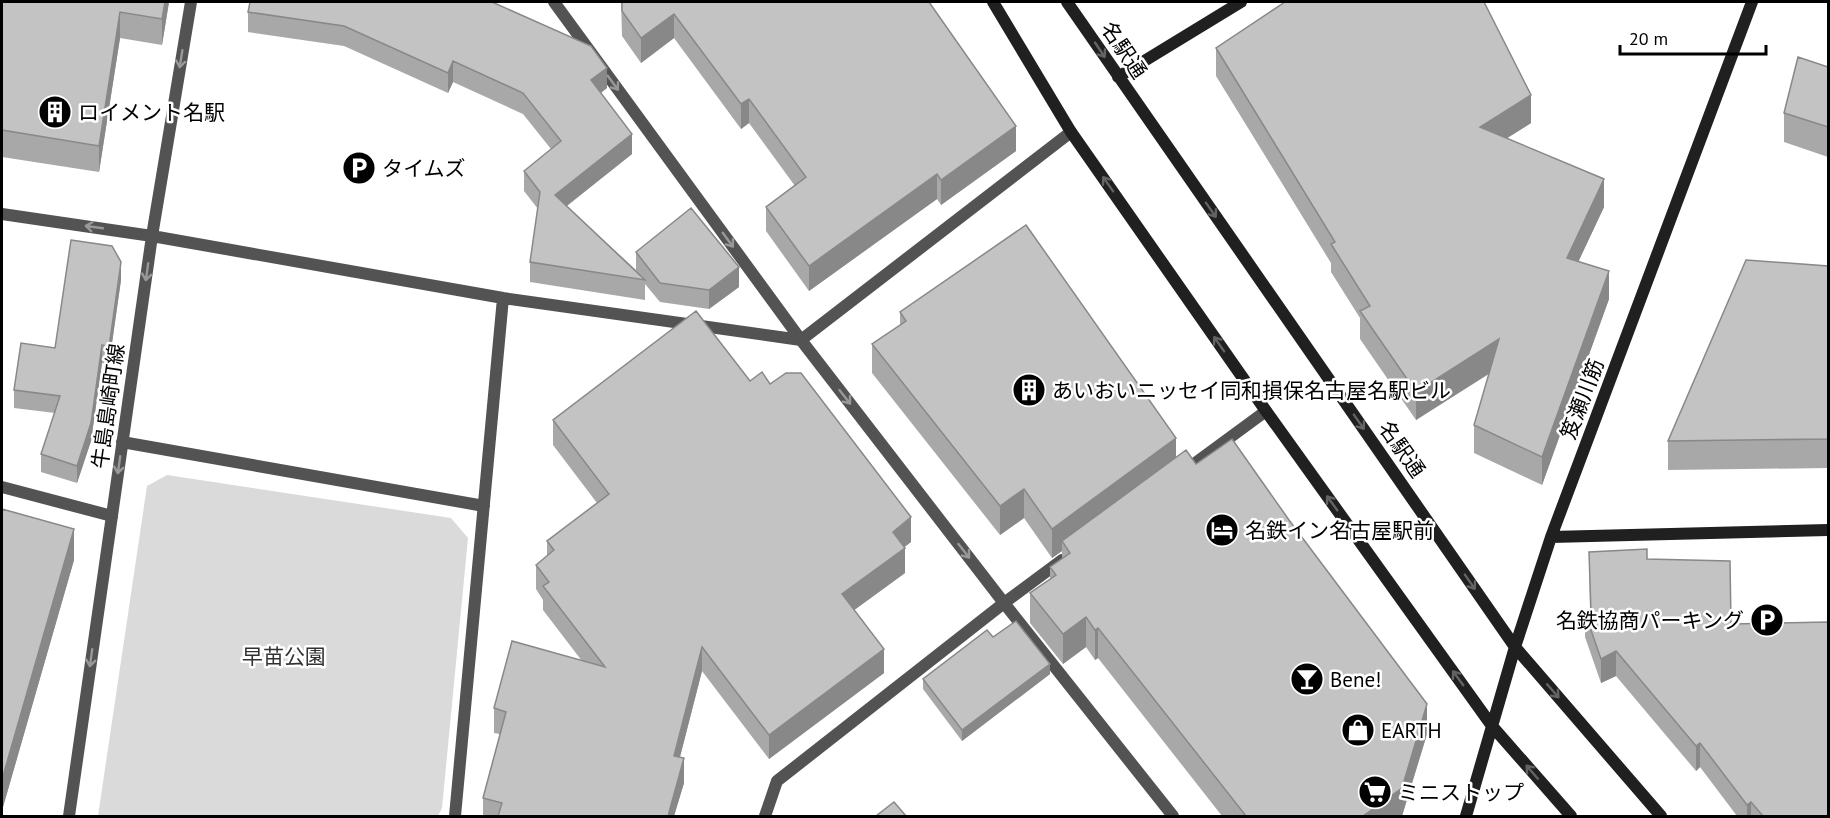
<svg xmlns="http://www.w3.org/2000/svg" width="1830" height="818" viewBox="0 0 1830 818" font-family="'PT Sans','Noto Sans JP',sans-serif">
	<rect width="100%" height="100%" fill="#fff"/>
	<path fill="#dadada" d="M167,475l284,43 17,20 -26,270 -4,8h-340l49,-330z"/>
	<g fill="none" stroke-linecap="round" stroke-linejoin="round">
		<path stroke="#535353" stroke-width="12" d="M2,487l110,29"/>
		<path stroke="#535353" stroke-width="12" d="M554,2l247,338 203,263 169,213
			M2,214l150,22 351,62 298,42 270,-208
			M122,442l362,64
			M1183,472l83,-61
			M69,816l83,-580 39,-234
			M455,816l48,-518
			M765,816l12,-35 227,-178 58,-43"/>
		<path stroke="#202020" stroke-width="12" d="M993,2l78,130 195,279 226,315 79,90
			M1067,2l448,645 146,169
			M1118,77l123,-75
			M1551,537l277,-7
			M1466,816l49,-169 36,-110 201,-535"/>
	</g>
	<path fill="#a8a8a8" d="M2,2h167l-7,43 -42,-7 -21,134 -97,-15z
		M250,2l357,86 -6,5 31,61 -65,52 69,64v-18l103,35 -30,22 -49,-7 -15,-18v16l-115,-18v-20l8,-53 -14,-18v-20l27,-22 -28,-35 -70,-32 -5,11 -104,-47 -96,-14v-20z
		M621,2h308l87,149 -75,54 -4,-6 -128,92 -43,-60v-24l29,-21 -46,-63 -8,6 -67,-91 -33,25 -19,-27z
		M1216,48l315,75 -24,15 97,69 -26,55 31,37 -67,186 -68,-32v-28l15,-51 -73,46 -56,-81v-21l-29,-46v-9l-115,-187z
		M1828,67v90l-44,-15v-29z
		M1828,266v202l-160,2v-29z
		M121,280l-12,84 -7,-1 -11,78 -14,42 -36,-11v-18l14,-41 -41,-5v-18l41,-42z
		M900,312l276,145 20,7 231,270 -25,82h-180l-124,-158 -3,2 -9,-13 -23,17 -33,-41v-30l20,-13v-13l12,-8v-8l-10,7 -28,-40 -24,17 -128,-162v-29l28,-19z
		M750,381l20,3 141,158 -7,5 1,26 -51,37 30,63 -115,86 -67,-88 -22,86 4,26 -10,33h-191v-18l17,-64 -6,-1v-25l88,-47 -39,-51v-10l-7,-11v-24l11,-9v-15l50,-38 -44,-58v-25z
		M2,509l72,51 -71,247 -1,-1z
		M1589,552l58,7 84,65 97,192h-91l-37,-49 -4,4 -80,-95 -15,7 -16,-46v-24l5,-1z
		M993,637l57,37 -88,67 -39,-52v-10z"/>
	<path fill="#888" d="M165,2h4l-7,43v-26z
		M120,12v26l-21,134v-26z
		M674,14v24l-33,25v-25z
		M453,61v21l-5,11v-20z
		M607,68v20l-16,12v-20z
		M1531,95v28l-51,32v-28z
		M749,99v24l-8,6v-25z
		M1016,126v25l-75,54v-25z
		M632,134v20l-77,61v-20z
		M937,174v25l-128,92v-25z
		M1604,179v28l-37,79v-28z
		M121,262v18l-12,84v-17z
		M739,267v20l-30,22v-19z
		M1609,271v28l-67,186v-28z
		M1499,339v28l-83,53v-28z
		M102,345v18l-11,78 -14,42v-17z
		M1176,438v28l-114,75v10l-10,7v-29z
		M1024,489v29l-24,17v-29z
		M911,517v25l-18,14v-24z
		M74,529v31l-71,247v-31z
		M905,548v25l-63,46v-25z
		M1086,617v30l-23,17v-30z
		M1098,628v30l-3,2v-30z
		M702,647v24l-28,109v-24z
		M884,649v24l-115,86v-24z
		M1616,651v25l-15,7v-24z
		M1050,664v10l-88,67v-11z
		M1427,704v30l-25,82h-39z
		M1700,743v24l-4,4v-25z
		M684,758v25l-10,33h-6z
		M1751,802v14h-4v-11z"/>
	<path fill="#c3c3c3" stroke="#888" stroke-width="1.5" d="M2,2h163l-3,17 -42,-7 -21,134 -97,-16z
		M250,2h242l99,44 16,22 -16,12 41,54 -77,61 90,85 -115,-18 10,-70 -16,-21 37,-30 -38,-48 -70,-32 -5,12 -104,-47 -96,-14z
		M622,2h307l87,124 -75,54 -4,-6 -128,92 -43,-59 40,-30 -57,-78 -8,5 -67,-90 -33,24 -19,-27z
		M1285,2h199l47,93 -51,32 124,52 -37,79 42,13 -67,186 -68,-32 25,-86 -83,53 -56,-81 10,-5 -39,-62 4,-2 -119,-194z
		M1798,57l30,10v60l-44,-14z
		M691,208l48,59 -30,23 -49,-7 -24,-31z
		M1026,225l150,213 -124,91 -28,-40 -24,17 -128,-162 34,-23 -6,-9z
		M71,240l41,6 9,16 -12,85 -7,-2 -11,78 -14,43 -36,-12 19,-58 -46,-6 7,-47 34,5z
		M1746,260l82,6v173l-160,2z
		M696,311l54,70 12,-9 8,12 16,-11h15l110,144 -18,15 12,16 -63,46 42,55 -115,86 -67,-88 -28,109 10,2 -16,58h-170l4,-13 -19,-5 23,-86 -12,-4 18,-67 93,26 -62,-81 6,-4 -13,-17 18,-15 -7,-9 62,-47 -56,-74z
		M1232,439l57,81 138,184 -25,84 -39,28h-117l-148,-188 -3,2 -9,-13 -23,17 -33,-41 26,-18 -6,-8 20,-14 -8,-12 124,-91 10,14z
		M2,509l72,20 -71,247h-1z
		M1647,549v10l83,2 1,63 97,-2v194h-65l-12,-14 -4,3 -47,-62 -4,3 -80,-95 -15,8 -16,-46 6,-1 -2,-60z
		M1016,621l34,43 -88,66 -39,-51 64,-49 6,7z
		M894,802l12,14h-30z"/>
	<defs><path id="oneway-shaft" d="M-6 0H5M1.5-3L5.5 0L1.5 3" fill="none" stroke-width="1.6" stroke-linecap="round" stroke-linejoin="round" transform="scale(1.5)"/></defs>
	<g stroke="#636363">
		<use href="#oneway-shaft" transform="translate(1100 50) rotate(56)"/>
		<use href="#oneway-shaft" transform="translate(1108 184) rotate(-125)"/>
		<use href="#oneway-shaft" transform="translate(1211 210) rotate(55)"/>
		<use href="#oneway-shaft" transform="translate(1219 344) rotate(-125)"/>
		<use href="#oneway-shaft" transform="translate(1359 422) rotate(55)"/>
		<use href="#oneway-shaft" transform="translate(1332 503) rotate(-126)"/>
		<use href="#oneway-shaft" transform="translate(1470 582) rotate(55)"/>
		<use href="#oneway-shaft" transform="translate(1458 678) rotate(-126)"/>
		<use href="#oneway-shaft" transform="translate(1553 691) rotate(49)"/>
		<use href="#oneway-shaft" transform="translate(1532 772) rotate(-131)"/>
	</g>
	<g stroke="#989898">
		<use href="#oneway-shaft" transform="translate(181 59) rotate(99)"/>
		<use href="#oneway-shaft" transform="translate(613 83) rotate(54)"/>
		<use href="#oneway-shaft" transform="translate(94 227) rotate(-172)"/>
		<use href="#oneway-shaft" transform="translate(728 240) rotate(54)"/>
		<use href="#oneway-shaft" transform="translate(147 272) rotate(98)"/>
		<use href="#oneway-shaft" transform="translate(845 397) rotate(52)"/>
		<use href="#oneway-shaft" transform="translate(119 465) rotate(98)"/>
		<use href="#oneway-shaft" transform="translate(964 551) rotate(52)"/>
		<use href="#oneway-shaft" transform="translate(91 658) rotate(98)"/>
	</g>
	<defs>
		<symbol id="building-disc" viewBox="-11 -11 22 22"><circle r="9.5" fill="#000" stroke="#fff"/><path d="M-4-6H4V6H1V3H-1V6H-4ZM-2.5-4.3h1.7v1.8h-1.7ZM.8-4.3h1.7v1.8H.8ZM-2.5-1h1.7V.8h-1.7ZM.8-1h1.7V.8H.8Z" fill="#fff"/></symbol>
		<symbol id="parking-disc" viewBox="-11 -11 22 22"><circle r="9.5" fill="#000" stroke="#fff"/><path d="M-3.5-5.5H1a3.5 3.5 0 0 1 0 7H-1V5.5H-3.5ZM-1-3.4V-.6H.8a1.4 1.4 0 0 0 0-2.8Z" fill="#fff"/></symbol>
		<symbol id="hotel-disc" viewBox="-11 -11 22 22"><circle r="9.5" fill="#000" stroke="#fff"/><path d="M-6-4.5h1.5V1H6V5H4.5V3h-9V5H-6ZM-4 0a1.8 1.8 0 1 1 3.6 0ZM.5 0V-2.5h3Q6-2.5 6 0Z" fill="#fff"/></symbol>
		<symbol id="bar-disc" viewBox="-11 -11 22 22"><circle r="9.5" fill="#000" stroke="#fff"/><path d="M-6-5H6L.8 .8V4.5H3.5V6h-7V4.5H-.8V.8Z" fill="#fff"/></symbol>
		<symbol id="shop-disc" viewBox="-11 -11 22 22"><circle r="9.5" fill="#000" stroke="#fff"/><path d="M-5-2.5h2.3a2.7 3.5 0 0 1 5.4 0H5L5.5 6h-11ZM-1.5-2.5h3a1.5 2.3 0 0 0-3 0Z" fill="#fff"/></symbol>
		<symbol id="supermarket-disc" viewBox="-11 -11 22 22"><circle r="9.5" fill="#000" stroke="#fff"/><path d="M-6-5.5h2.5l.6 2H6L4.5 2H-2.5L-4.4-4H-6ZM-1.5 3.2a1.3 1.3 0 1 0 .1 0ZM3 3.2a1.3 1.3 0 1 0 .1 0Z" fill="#fff"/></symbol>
	</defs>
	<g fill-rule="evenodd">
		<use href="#building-disc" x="36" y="93" width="38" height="38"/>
		<use href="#parking-disc" x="340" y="149" width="38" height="38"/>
		<use href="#building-disc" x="1010" y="371" width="38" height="38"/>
		<use href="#hotel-disc" x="1203" y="511" width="38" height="38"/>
		<use href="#parking-disc" x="1748" y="601" width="38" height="38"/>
		<use href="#bar-disc" x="1288" y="660" width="38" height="38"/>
		<use href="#shop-disc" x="1339" y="711" width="38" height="38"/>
		<use href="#supermarket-disc" x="1356" y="773" width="38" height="38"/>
	</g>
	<g text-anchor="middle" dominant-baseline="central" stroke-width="5" stroke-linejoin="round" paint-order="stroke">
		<g font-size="21" fill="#000" stroke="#fff">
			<text transform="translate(1124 50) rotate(56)">名駅通</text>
			<text transform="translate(1582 399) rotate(-69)">笈瀬川筋</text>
			<text transform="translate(108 406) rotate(-82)">牛島島崎町線</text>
			<text transform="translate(1402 449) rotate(55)">名駅通</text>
		</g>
		<g font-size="21" fill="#000" stroke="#fff" text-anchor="start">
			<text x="78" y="112">ロイメント名駅</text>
			<text x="382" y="168">タイムズ</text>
			<text x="1052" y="390">あいおいニッセイ同和損保名古屋名駅ビル</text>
			<text x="1245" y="530">名鉄イン名古屋駅前</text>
			<text x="1744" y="620" text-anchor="end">名鉄協商パーキング</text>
			<text x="1330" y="679">Bene!</text>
			<text x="1381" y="730">EARTH</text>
			<text x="1398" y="792">ミニストップ</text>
		</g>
		<g font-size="21" fill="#313131" stroke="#fff">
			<text x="284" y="656">早苗公園</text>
		</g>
	</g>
	<rect width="1830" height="818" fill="none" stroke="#000000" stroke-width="6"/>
	<path d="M1620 45v9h146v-9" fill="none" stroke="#000000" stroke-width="3"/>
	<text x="1629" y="45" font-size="18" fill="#000000" stroke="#ffffff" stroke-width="4.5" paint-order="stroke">20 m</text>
</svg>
